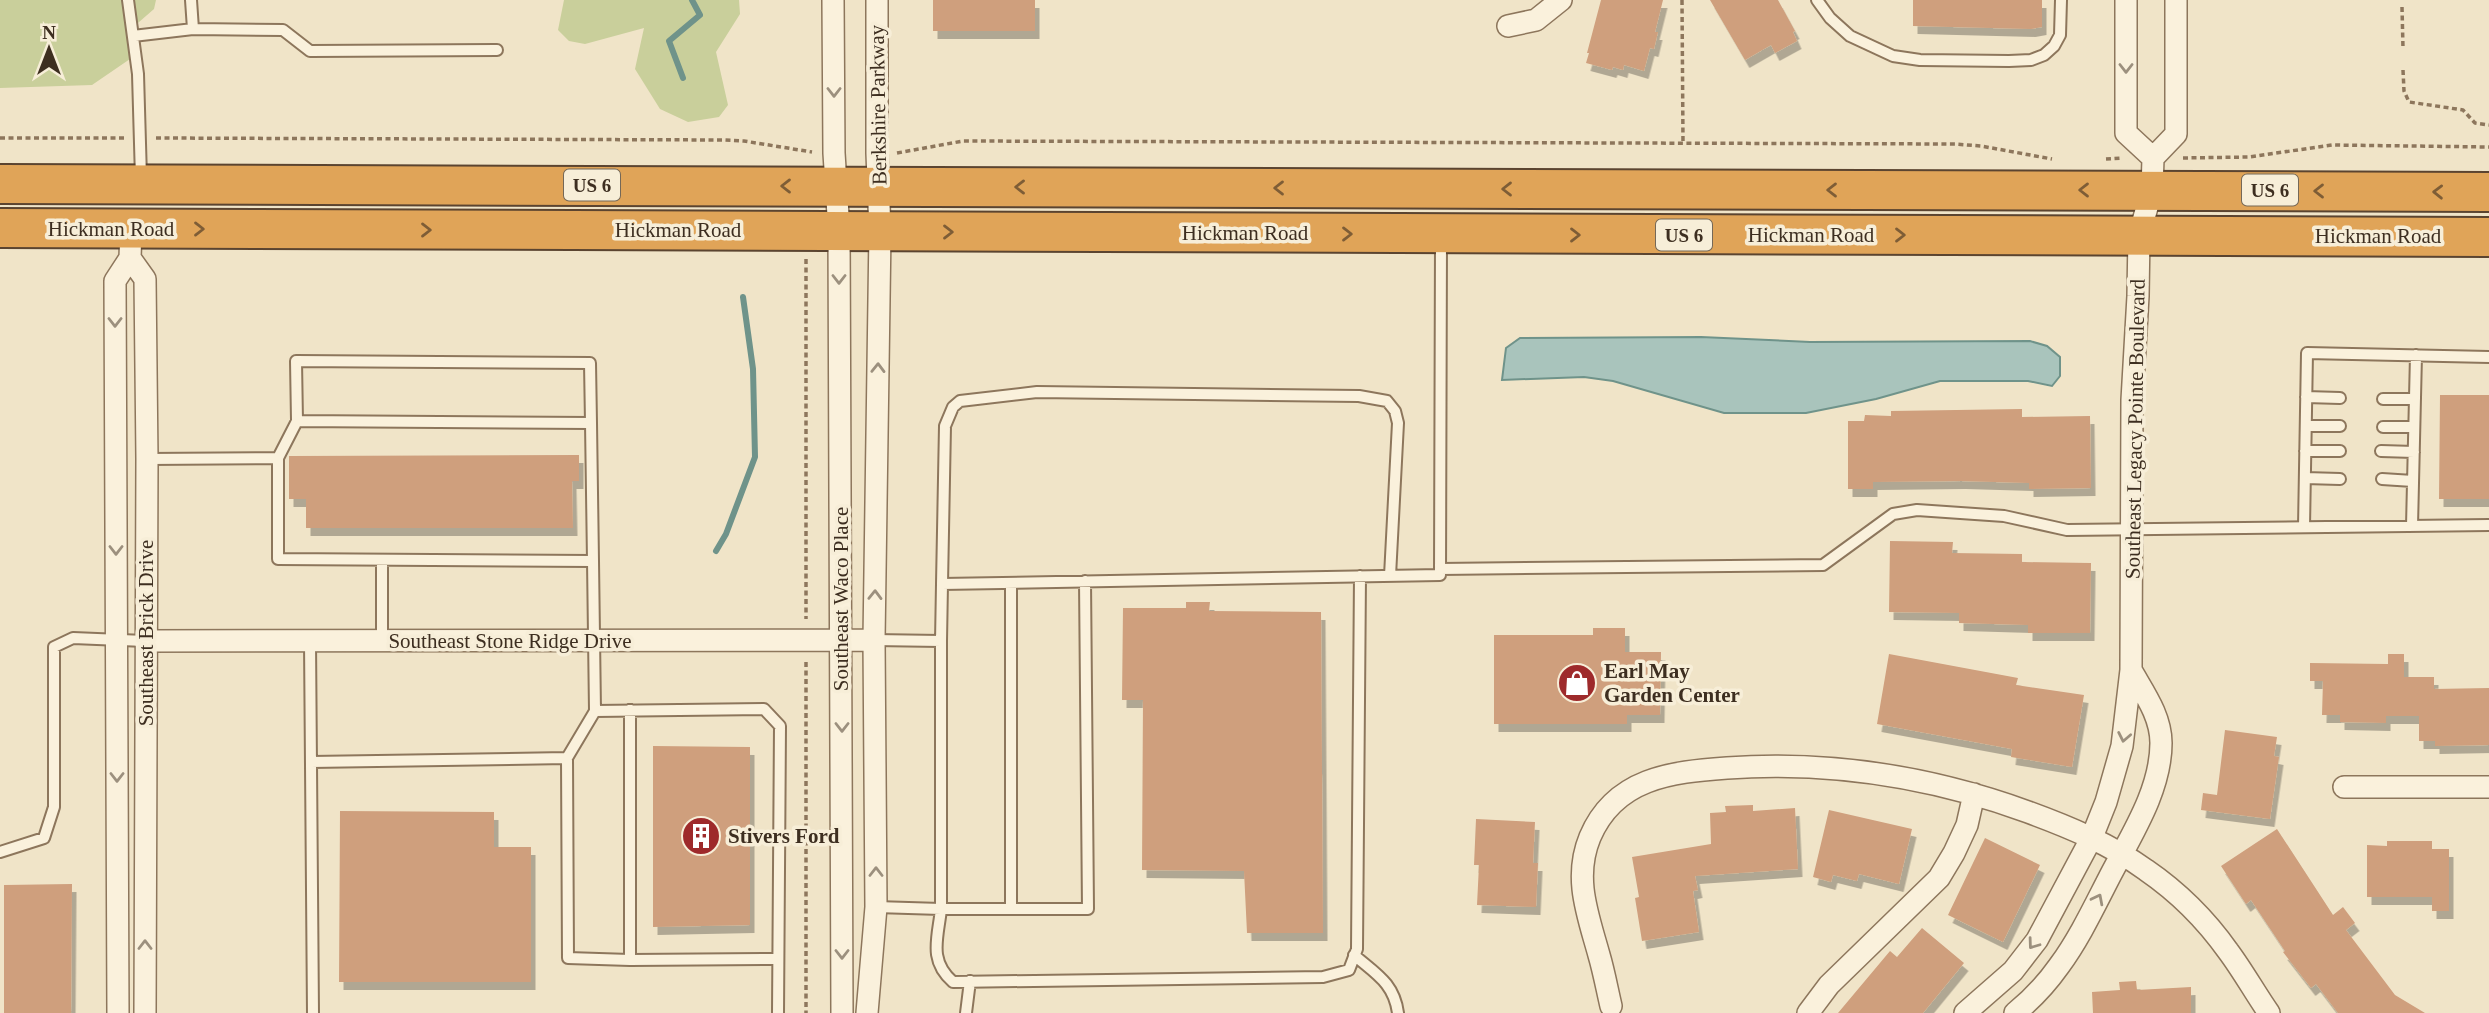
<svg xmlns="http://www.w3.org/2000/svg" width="2489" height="1013" viewBox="0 0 2489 1013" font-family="Georgia,serif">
	<defs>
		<filter id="shadow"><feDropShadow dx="4.5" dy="8" stdDeviation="0" flood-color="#0004"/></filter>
	</defs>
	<rect width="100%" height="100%" fill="#f0e4c8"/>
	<path fill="#c9cf9b" d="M0,0h156l-2,9 -23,20 -1,30 -38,26 -92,3z
		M564,0h175l1,14 -24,38 12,53 -9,12 -31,5 -28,-13 -25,-40 9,-41 -59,16 -16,-3 -11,-11z"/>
	<path fill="#a9c4bc" stroke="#6f938a" stroke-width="2" d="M1701,337l109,5 220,-1 17,5 13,11v19l-8,10 -24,-5h-88l-64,18 -70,14h-82l-111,-32 -29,-4 -82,3 4,-32 14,-10z"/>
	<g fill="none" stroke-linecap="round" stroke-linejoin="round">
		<path stroke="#6f938a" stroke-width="6" d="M683,78l-14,-37 31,-26 -8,-15
			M716,551l10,-17 29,-77 -2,-88 -10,-72"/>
	</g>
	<path fill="#cf9f7d" filter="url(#shadow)" d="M933,0h102v31h-102z
		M1601,0h62l-8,32h3l-4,17 -4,-1 -6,23 -20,-6 -1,5 -10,-3 -1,3 -26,-7 3,-10h-2z
		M1710,0h68l17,31 -2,1 4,9 -22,12 -4,-8 -26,15z
		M1913,0h129v27l-11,2 -118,-3z
		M2440,395h49v104h-50z
		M2022,409v8l68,-1 1,72 -62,1v-6l-68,-2 -88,1v7h-25v-68h16l1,-6 26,1v-5z
		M579,455v26h-7l1,47h-267v-29h-17v-43z
		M1890,541l63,1 -1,11 70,1v8l69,1 -1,70h-62v-8l-69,-2v-10l-70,-1z
		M1186,602h24l-1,9 112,1 2,321h-76l-3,-62 -102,-1 1,-170h-21l1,-92h63z
		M1593,628h32v24h36l-1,63h-33v9h-133v-89h99z
		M1889,654l129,24 -2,7 68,10 -12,72 -61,-10 1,-8 -135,-25z
		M2388,654h16v23h30v12l55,-1v57l-54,1v-5h-16v-25h-33v7l-46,-1v-7h-18l1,-34h-13v-18l78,1z
		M2225,730l52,7 -3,19 5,1 -9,62 -69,-9 2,-17 14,2z
		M653,746l97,1v178l-97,2z
		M1753,805v6l42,-3 3,61 -103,7 3,14 -5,1 6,41 -57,9 -7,-43 4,-1 -7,-40 79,-13 -1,-31 16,-1 -1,-6z
		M1829,810l83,19 -13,55 -40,-10 -2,7 -24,-6 -2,7 -18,-5z
		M340,811l154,1v35h37v135h-192z
		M1476,819l59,3 -2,41h5l-2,44 -59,-2 2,-40h-5z
		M2277,829l56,86 10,-8 12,16 -9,7 49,65 30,18h-87l-22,-29 -5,4 -28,-36 2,-1 -34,-51 -5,4 -25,-38z
		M1985,838l55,27 -37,77 -55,-27z
		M2387,841h45v8h17v62h-17v-14h-65v-52l20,1z
		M72,884l-1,129h-67v-128z
		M1922,928l42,35 -41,50h-85l52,-62 7,6z
		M2136,981l1,9 54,-3v26h-98l-1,-21 28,-2 -1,-8z"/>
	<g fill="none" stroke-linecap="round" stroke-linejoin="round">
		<defs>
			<path id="lane" d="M128,0l10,74 3,104
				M191,0l2,29
				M1817,0l13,18 20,18 43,20 27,4 89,1 22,-1 13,-5 10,-9 6,-11 1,-35
				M133,36l60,-7 90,1 27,21 187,-1
				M2306,397l34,1
				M2383,399h32
				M591,423l2,138
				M2306,426h34
				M2383,427h31
				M2305,451h35
				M2381,451l33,1
				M278,458l19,-37 294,2 -1,-60 -294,-2 1,60
				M147,459l131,-1v101l315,2 2,150 169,-2 16,17 -2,287
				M2305,478l35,1
				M2382,479l31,2
				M2412,526l4,-171
				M2304,527l3,-174 182,4
				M1440,569l383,-4 70,-51 24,-4 87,6 63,14 422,-5
				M1085,581l3,328h-147c-3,29 -13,51 12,73l370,-5 26,-7 8,-21 3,-373
				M1011,583v326
				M942,584l3,-158 8,-19 7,-6 77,-9 322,4 28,5 8,10 3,12 -8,153
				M874,640l67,1v268l-65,-2
				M310,641l3,372
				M382,641v-81
				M941,641l1,-57 498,-9 1,-334
				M630,710v250
				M567,758l1,200 62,2 148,-1
				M311,762l256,-4 28,-47
				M0,852l44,-14 10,-31v-160l19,-9 72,3
				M1354,955c22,19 40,28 44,58
				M966,1013l4,-32"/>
			<path id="street" d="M833,0l1,153 5,78 3,782
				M2126,0v133l27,25
				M1508,26l28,-6 25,-20
				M130,258l15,21 2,180 -2,554
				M145,641l729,-1
				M2344,787h145
				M1611,1006c-4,-17 -7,-34 -12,-51 -11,-40 -26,-77 -9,-118 25,-59 81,-65 137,-69 103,-7 205,9 301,44 41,15 82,32 118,58 32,22 60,50 82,81 15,20 27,42 41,62
				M118,1013l-3,-732 15,-23 1,-29
				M867,1013l9,-106 -2,-267 6,-409 -3,-78v-153
				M1808,1013l21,-28 110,-107 15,-25 13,-28 7,-31
				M1965,1013l48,-42 24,-31 55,-103 14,-35 16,-56 9,-76 1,-270 6,-104 1,-61 13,-45 1,-32 23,-24v-134
				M2015,1013c16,-13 32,-30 44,-47 20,-27 35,-59 50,-88 21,-41 52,-87 52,-135 0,-27 -17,-50 -30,-73"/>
			<path id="highway" d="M0,184l2489,8
				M0,228l2489,9"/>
		</defs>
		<use href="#lane" stroke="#8d765c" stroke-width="14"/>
		<use href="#street" stroke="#8d765c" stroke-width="24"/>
		<use href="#highway" stroke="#5b4430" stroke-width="42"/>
		<path stroke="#8d765c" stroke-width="3.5" stroke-dasharray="5 3.5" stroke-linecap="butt" d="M1682,0l1,143
			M2402,7l1,41
			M2403,70l1,21 5,11 54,8 12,13 14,2
			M0,138h124
			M156,138l569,2 19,1 68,11
			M897,153l66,-12 992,3 26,2 71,13
			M2183,158l66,-1 83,-12 157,2
			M2106,159l16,-1
			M806,259v360
			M806,662v351"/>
		<use href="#lane" stroke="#faf1dc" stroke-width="10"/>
		<use href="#street" stroke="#faf1dc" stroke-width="21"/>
		<use href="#highway" stroke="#e0a458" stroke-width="38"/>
	</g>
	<defs><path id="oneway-chevron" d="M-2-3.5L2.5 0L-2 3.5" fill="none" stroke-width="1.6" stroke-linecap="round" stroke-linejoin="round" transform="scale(1.75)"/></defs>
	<g stroke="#9c907e">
		<use href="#oneway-chevron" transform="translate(2126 68) rotate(90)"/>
		<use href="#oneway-chevron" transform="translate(834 92) rotate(90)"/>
		<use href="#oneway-chevron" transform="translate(839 279) rotate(90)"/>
		<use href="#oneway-chevron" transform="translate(115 322) rotate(90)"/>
		<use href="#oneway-chevron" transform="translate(878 368) rotate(-89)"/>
		<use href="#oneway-chevron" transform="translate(116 550) rotate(90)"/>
		<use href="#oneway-chevron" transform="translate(875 595) rotate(-89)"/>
		<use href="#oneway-chevron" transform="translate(842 727) rotate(90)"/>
		<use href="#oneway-chevron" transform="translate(2124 737) rotate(101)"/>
		<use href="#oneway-chevron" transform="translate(117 777) rotate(90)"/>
		<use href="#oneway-chevron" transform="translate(876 872) rotate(-90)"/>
		<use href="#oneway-chevron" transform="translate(2098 899) rotate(-63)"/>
		<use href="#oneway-chevron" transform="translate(2033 944) rotate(126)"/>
		<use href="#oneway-chevron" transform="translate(145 945) rotate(-90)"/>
		<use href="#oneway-chevron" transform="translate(842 954) rotate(90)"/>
	</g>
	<g stroke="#7e5d36">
		<use href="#oneway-chevron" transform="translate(786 186) rotate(180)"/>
		<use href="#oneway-chevron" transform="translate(1020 187) rotate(-180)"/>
		<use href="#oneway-chevron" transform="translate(1279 188) rotate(-180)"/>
		<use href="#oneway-chevron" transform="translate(1507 189) rotate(-180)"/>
		<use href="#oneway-chevron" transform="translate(1832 190) rotate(-180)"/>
		<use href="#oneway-chevron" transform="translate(2084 190) rotate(-180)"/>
		<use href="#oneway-chevron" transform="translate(2319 191) rotate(-180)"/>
		<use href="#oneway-chevron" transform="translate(2438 192) rotate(-179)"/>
		<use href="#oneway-chevron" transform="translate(199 229)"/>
		<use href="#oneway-chevron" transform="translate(426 230)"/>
		<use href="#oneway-chevron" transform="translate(948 232)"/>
		<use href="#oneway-chevron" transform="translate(1347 234)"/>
		<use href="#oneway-chevron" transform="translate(1575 235)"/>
		<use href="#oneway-chevron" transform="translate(1900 235)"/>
	</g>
	<defs>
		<symbol id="shop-disc" viewBox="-11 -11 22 22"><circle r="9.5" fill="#9e2a2b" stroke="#f7eed8"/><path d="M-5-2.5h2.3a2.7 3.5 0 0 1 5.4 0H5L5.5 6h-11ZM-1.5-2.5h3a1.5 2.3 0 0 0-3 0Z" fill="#fff"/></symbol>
		<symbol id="building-disc" viewBox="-11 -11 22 22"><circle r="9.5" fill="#9e2a2b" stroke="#f7eed8"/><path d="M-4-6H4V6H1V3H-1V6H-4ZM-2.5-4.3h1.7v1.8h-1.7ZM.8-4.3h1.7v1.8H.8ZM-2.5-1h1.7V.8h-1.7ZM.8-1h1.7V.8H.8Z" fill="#fff"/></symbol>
	</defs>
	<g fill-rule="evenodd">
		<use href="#shop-disc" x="1555" y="661" width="44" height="44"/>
		<use href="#building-disc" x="679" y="814" width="44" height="44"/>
	</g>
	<g text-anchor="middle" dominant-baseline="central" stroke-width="7" stroke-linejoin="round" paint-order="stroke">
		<g fill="#f7eed8" stroke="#756857" stroke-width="2">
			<rect x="564" y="169.5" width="56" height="31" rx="5"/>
			<rect x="2242" y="174.5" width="56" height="31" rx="5"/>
			<rect x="1656" y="219.5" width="56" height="31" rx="5"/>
		</g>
		<g font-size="19" font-weight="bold" fill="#3d2e20">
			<text x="592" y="185">US 6</text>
			<text x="2270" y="190">US 6</text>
			<text x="1684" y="235">US 6</text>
		</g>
		<g font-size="21" fill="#3d2e20" stroke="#f7eed8">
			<text transform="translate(878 105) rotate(-91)">Berkshire Parkway</text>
			<text x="111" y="229">Hickman Road</text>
			<text x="678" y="230">Hickman Road</text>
			<text x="1245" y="233">Hickman Road</text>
			<text x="1811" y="235">Hickman Road</text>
			<text x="2378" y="236">Hickman Road</text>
			<text transform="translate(2135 429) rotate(-89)">Southeast Legacy Pointe Boulevard</text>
			<text transform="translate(841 599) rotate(-90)">Southeast Waco Place</text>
			<text transform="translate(146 633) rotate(-90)">Southeast Brick Drive</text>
			<text x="510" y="641">Southeast Stone Ridge Drive</text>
		</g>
		<g font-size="21" font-weight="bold" fill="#3d2e20" stroke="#f7eed8" text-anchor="start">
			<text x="1604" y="671">Earl May<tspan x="1604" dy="24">Garden Center</tspan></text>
			<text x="728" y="836">Stivers Ford</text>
		</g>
	</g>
	<g transform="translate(49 49)" stroke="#f7eed8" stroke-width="5" paint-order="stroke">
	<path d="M0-5L12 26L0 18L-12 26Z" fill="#3d2e20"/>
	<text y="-10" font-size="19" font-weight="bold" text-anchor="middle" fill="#3d2e20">N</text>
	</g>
</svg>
